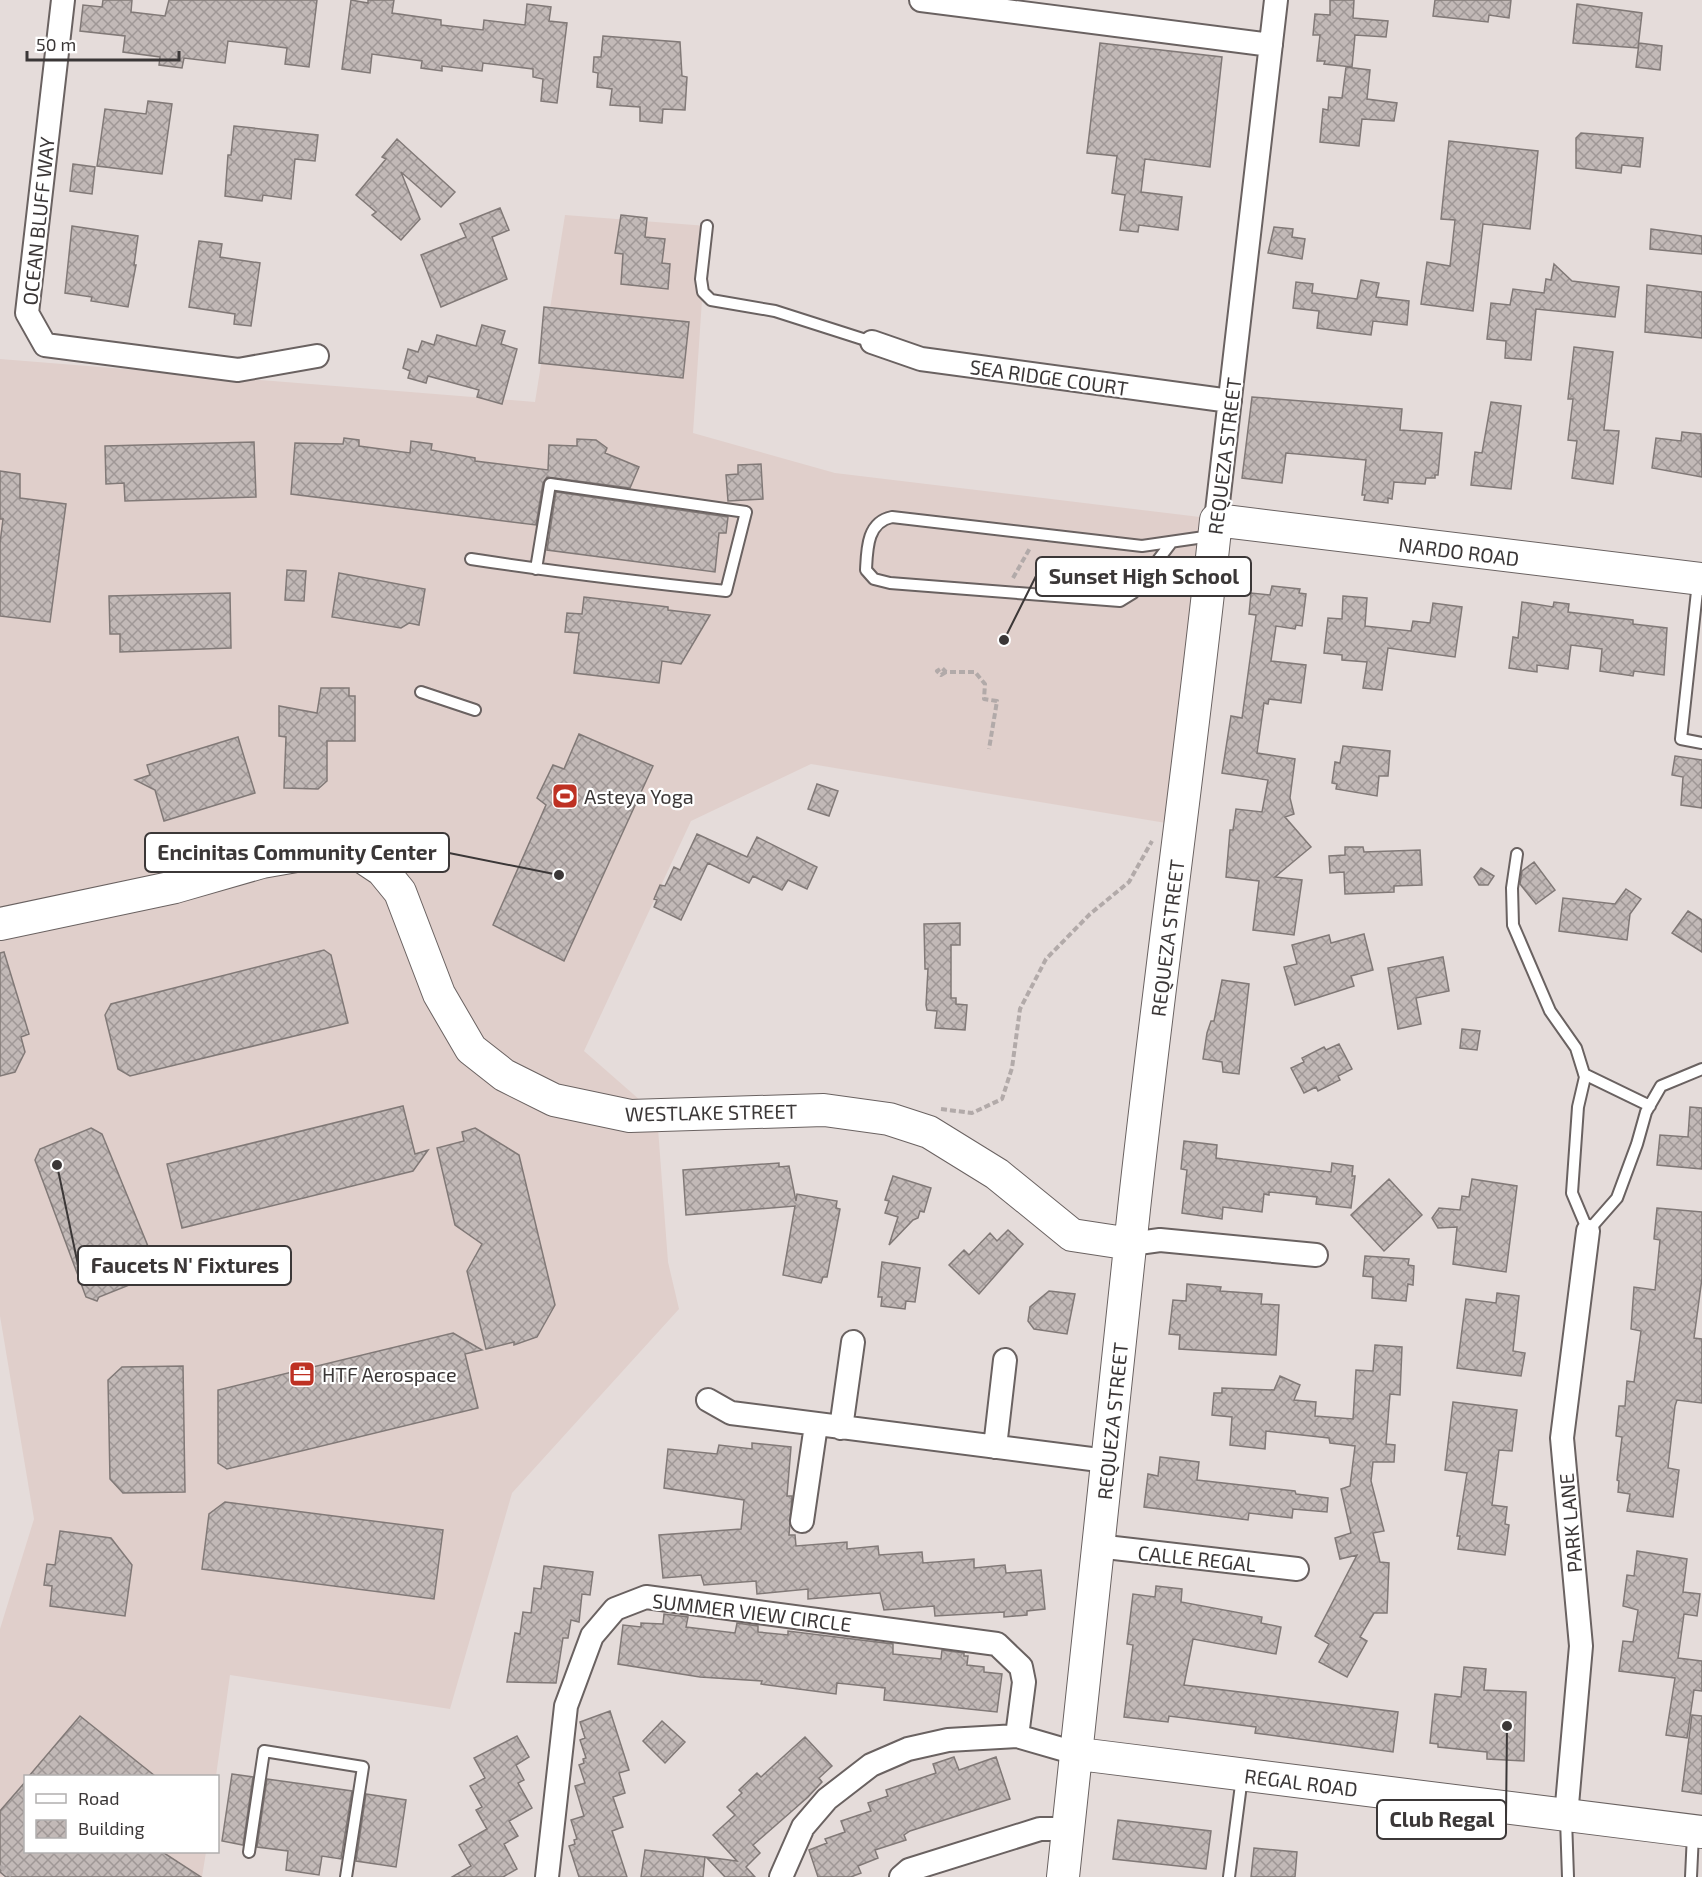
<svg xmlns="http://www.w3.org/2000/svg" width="1702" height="1877" viewBox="0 0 1702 1877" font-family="'Exo 2',sans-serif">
	<defs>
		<pattern id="building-cross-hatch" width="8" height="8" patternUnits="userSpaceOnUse" patternTransform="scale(1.5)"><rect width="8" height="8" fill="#c2b9b7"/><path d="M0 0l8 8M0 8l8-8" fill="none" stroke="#9f9796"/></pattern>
	</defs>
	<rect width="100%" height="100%" fill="#e5dcda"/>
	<path fill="#e0cfcb" d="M565,215l142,11 -14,207 142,40 365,44 -34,306 -355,-59 -120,57 -107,230 73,64 11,147 11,47 -167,184 -62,216 -220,-34 -14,101h-190v76h180l-4,25h-202v-248l34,-110 -34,-203v-957l535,43z"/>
	<path fill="url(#building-cross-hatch)" stroke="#817977" stroke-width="1.5" d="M103,0h29l-1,12 34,4 4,-16h148l-8,67 -24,-3 2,-16 -59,-7 -3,22 -41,-5 -2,10 -23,-3 1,-8 -37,-5 2,-16 -45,-5 3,-26 19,2z
		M351,0l17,3v-3h26l-2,13 49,7v5l42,5 1,-10 41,5 2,-21 24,3 -2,14 18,2 -10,80 -16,-2 2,-22 -10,-2v-8l-50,-6 -1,8 -40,-5v5l-21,-3 1,-7 -50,-7 -2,19 -28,-4z
		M1330,0h24l-1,18 35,3 -2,16 -31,-2 -3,32 -28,-3 1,-3h-8l3,-26h-7l2,-21 15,1z
		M1435,0h76l-2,18 -20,-3 -1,7 -55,-6z
		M1577,4l65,9 -4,35 -65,-5z
		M603,36l77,6 2,34 5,1 -2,33 -22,-1 -1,14 -22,-2v-14l-30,-2 2,-16 -15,-2 1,-14 -5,-1 1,-15h7z
		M1100,43l122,14 -12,110 -65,-8 -4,33 41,5 -4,33 -39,-5 -1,7 -18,-2 5,-35 -13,-2 5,-37 -30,-3z
		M1639,43l23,3 -2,24 -24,-3z
		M1346,67l24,3 -3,29 30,4 -3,18 -32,-2 -3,27 -39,-4 3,-33 5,1 1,-13 13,1z
		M148,101l24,3 -10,70 -65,-8 8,-57 41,5z
		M234,126l84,9 -3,26 -20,-2 -4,40 -28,-4 -1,6 -37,-5 3,-41h3z
		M1581,133l62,5 -3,29 -18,-2 -1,8 -45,-5v-30z
		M397,139l58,53 -14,15 -40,-35 19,47 -19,21 -29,-25 4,-3 -20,-17 30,-36 -4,-2z
		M1449,141l89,10 -8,78 -47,-5 -10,87 -52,-7 6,-42 23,4 5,-46 -14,-1z
		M73,164l22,3 -3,27 -22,-3z
		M500,208l9,22 -17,7 15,42 -66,28 -20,-52 45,-18 -6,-13z
		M621,215l26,3 -2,19 20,2 -3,24 8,1 -2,25 -47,-5 2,-30 -8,-1z
		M72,226l66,10 -4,29h2l-8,42 -37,-6 1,-4 -27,-4z
		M1274,227l19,2 -1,8 13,2 -3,20 -34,-6z
		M1651,229l51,7v18l-52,-5z
		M199,241l23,3 -2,13 40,6 -9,63 -17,-2 1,-10 -46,-7z
		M1554,264l18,17 47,6 -4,30 -79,-8 -5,51 -26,-2 1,-17 -19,-2 4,-36 19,2 3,-16 31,4 2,-14 5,1z
		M1361,280l18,3 -3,14 33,4 -2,24 -34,-4 -2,14 -32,-4 -22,-3 2,-17 -26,-3 3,-26 17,2 -1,9 45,6z
		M1647,285l55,7v46l-57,-6z
		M544,307l145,15 -6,56 -144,-15z
		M482,325l23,6 -4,13 16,5 -15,55 -25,-7 2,-7 -51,-14 -2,7 -18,-5 2,-7 -7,-3 5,-19 10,3 4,-11 12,4 3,-10 39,11z
		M1574,347l39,5 -9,78 15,1 -6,53 -41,-6 5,-37 -9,-1 5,-41h-5z
		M1252,397l150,12 -2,21 42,3 -4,42h-3v3h-9l-1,6 -31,-2 -2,17 -4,-1v5l-24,-3 1,-5h-3l4,-35 -80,-7 -4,30 -40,-5z
		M1491,402l30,4 -10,83 -40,-4 4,-33 7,1z
		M1682,432l19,2 1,43 -50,-9 4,-30 25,3z
		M344,438l15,2v6l51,7 1,-12 21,3 -1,6 44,8v3l73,9 1,-25 28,1v-7l19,1 11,8 -2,5 34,14 -9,21 -83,-11 -4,6 -7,42 -245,-31 4,-51 48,1z
		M254,442l2,55 -131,4 -1,-18 -18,1 -1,-38z
		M761,464l2,35 -35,2 -2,-26 12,-1v-9z
		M0,471l20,3v24l46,6 -16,118 -50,-6v-73l3,-24h-3z
		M556,492l172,25 -2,16h-7l-4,39 -168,-22z
		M287,570l19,1 -2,30 -19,-1z
		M339,573l86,16 -6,36 -10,-2 -8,5 -69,-11z
		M1272,586l28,3 -1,4 7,1 -4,32 -6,-1 -1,4 -19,-3 -5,35 35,4 -5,38 -32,-4 -1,5 -4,-1 -7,50 38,6 -5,39 4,16 -9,3 26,30 -36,30 27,3 -8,55 -41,-5 6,-49 -33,-4 4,-47h3l3,-21 26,3 6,-32 -46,-7 9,-57 11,2 14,-103 -7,-1 2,-21 19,2z
		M230,593l1,55 -111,4v-18h-10l-1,-38z
		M1343,596l24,2 -2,28 46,5 2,-10 17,2 3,-20 29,4 -7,50 -67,-9 -6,42 -19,-2 4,-26 -25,-2v-5l-18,-2 4,-35 14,1z
		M584,597l84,10v3l42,5 -29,49 -19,-3 -3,22 -85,-10 5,-40 -14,-1 2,-19 15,1z
		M1522,602l31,5 1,-5 15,2 -1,8 65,8v4l34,4 -3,47 -30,-4 -1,5 -33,-5 2,-22 -31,-4 -3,24 -31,-4v7l-28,-4 4,-31 5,1z
		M321,688h28v8h6v45h-28v40l-9,8 -34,-1 2,-51 -7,-1v-30l38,7z
		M579,734l74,32 -89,195 -71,-36 53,-120 -9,-7 16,-33 11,4z
		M238,737l17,56 -91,28 -9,-31 -20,-10 15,-5 -3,-10z
		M1343,746l47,5 -2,25h-9l-2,20 -41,-7 1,-5 -5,-1 3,-21 5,1z
		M1675,756l27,4v48l-21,-3 2,-28 -11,-2z
		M817,784l21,7 -9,25 -21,-7z
		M697,834l50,23 10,-20 60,30 -10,22 -19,-9 -6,10 -29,-14 -4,7 -41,-20 -27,57 -27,-13 3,-7 -3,-1 6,-14 5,1 9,-19 6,3z
		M1345,847h18l1,5 56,-2 2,35 -28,1v6l-49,2 -1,-22 -14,1 -1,-17 16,-1z
		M1534,862l21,28 -19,14 -16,-20 2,-13z
		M1481,868l13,8 -6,9h-9l-5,-8z
		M1626,889l15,10 -11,15 -3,26 -68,-9 4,-33 52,6z
		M1688,911l14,9v32l-30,-19z
		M960,923v22h-9v53h5v6l11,1 -2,25 -30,-2 2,-17 -10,-1 -1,-5 2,-36h-3l-1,-45z
		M1364,934l9,36 -22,6 3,10 -59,19 -11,-38 13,-3 -5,-19 37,-10 2,8z
		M324,950l7,5 17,68 -218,53 -12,-7 -13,-54 6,-11z
		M4,952l25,82 -8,3 4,15 -10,20 -15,4v-123z
		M1443,957l6,34 -33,7 5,26 -23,5 -10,-61z
		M1222,980l27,4 -10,90 -16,-2 -1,-10 -19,-3 4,-26 4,-12h3z
		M1462,1029l18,2 -3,19 -17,-2z
		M1339,1044l13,25 -14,7 2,4 -22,11 -2,-4 -12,6 -13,-25 13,-6 -2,-4 22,-11 2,3z
		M403,1106l12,48 13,-4 -15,21 -231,57 -15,-64z
		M1690,1107l12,1v61l-45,-4 3,-30 28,2z
		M91,1128l11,6 57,139 -60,24 -2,4 -11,-4 -51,-137 5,-11z
		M475,1128l44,27 36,150 -18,32 -23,8v-3l-28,7 -19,-78 15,-27 -27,-19 -18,-77 27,-7 -2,-9z
		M1184,1141l33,4 -1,13 7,1 108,13 1,-9 21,3 -1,10h3l-4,32 -35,-4 1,-7 -48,-5v3l-5,-1 -2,18 -39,-5 -1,12 -40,-6 5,-43 -6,-1z
		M779,1163v4l10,-1 7,35 1,-7 40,7 -1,7 4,1 -13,68h-4l-2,6 -38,-8 12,-69 -109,9 -3,-45z
		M893,1176l38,12 -7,24 -4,-1 -2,7 -5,2 -24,25 9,-28 -13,-4 4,-12 -4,-1z
		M1389,1179l33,36 -38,36 -33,-36z
		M1472,1179l45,7 -11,86 -53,-8 4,-37 -19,1 -6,-10 7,-10 21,2 2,-14 7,1z
		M1657,1208l45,4v66l-8,60 8,1v64l-25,-3 -2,6 -7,62 11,2 -6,47 -46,-6 3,-17 -12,-2 1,-11 -2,-1 5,-43 -6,-1 3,-30h6l2,-25 7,1 7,-51 -10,-2 3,-42 21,3 5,-50 -6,-1z
		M1008,1230l15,14 -44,50 -30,-29 15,-15 5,5 21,-22 7,8z
		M1365,1256l44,3 -1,6 6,1 -1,19 -5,-1 -2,17 -34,-3 1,-21 -10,-1z
		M882,1262l38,6 -5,34 -9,-1 -1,8 -24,-3 1,-9h-4z
		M1187,1284l34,3 -1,4 42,3 -1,10 18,1 -3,50 -97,-6 1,-14 -11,-1 4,-34 13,1z
		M1049,1291l26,3 -8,40 -33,-5 -6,-8 2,-14z
		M1497,1293l22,3 -6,55 12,2 -4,23 -64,-8 9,-69 30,4z
		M453,1333l29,17 -17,4 13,54 -251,61 -9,-6v-73z
		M1375,1345l27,2 -2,48 -10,-1 -4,50 9,1 -1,17h-21l-2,19 13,50 -11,2 7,29 9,1 -2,50h-13l-14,24 7,4 -20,36 -28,-15 10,-18 -14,-8 42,-81 -17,4 -5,-21 16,-5 -10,-44 9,-3 5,-40 -25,-3 -1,-5 -63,-7 -1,18 -35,-4 2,-28 -20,-2 2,-22h8v-5l52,2 6,-14 20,9 -6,15 22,2 -1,14 38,3 3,-49 17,1z
		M183,1366l2,126 -62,1 -13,-14 -2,-99 14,-13z
		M1453,1402l64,8 -5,41 -13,-1 -7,55 15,2 -2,17 4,1 -4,30 -47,-6 2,-13h-3l10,-63 -22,-3z
		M752,1443l39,4 -4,49h5l-3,39h6l1,11 51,-4v7l31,-3 1,9 43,-3 1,11 51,-4v9l31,-3 1,8 35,-3 4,39 -18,2v4l-23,2v-5l-69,4 -1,-10 -50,4 -4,-17 -72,6v-10l-51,5 -1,-13 -52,4 -3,-10 -38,3 -4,-43 82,-6 3,-29 -80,-12 4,-39 49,5 2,-9 33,4z
		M1160,1457l39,5 -2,18 98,11 1,3 32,4 -1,14 -34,-3 -1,9 -43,-5 -1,7 -104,-13 4,-33 10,2z
		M225,1502l218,28 -9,69 -232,-30 7,-55z
		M60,1531l51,7 21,27 -7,51 -75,-10 2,-20 -8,-1 3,-21 8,1z
		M1637,1551l50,8 -4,33 17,2 -3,22 -13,-2 -6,44 24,3v30l-8,-1 -7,48 -21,-3 9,-57 -56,-7 4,-30 10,1 5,-32 -15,-4 4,-31 7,1z
		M544,1566l49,6 -3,23 -8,-1 -3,28 -8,-2 -3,18h-5l-7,45 -49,-1 8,-49 5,1 3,-22 8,1 3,-25 7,1z
		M1156,1586l26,3 -1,13 81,15 -1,6 20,4 -5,27 -83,-15 -9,46 214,27 -5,40 -138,-19 1,-6 -87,-11 -1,6 -44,-5 9,-72 -6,-1 6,-50 22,3z
		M664,1614l24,3 -2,10 49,6 2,-10 21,3v6l30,3v-4l105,13v10l48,5 1,-9 22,3v3h4l-1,9 17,2v5l18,2 -5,38 -113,-12 1,-12 -48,-5 -1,11 -75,-10 1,-3 -62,-4 -82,-13 5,-39 18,2v-4l22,1z
		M1464,1667l22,2 -2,21 42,2 -2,69 -37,-2v-7l-49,-5v-3l-8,-1 5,-49 26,3z
		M610,1711l19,59 -10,3 6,20 -12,4 10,30 -11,4 15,46h-48l-10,-31 6,-2 -1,-4 3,-1 -6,-19 13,-4 -9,-30 10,-3 -6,-18 5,-2 -1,-4 3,-1 -6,-18 5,-2 -5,-16z
		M1692,1715l10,1v78l-20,-3z
		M80,1716l75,60h-126z
		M662,1721l23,21 -20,21 -22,-22z
		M517,1736l12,21 -13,8 8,15 -6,3 14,25 -23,13 9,15 -14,8 13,25 -14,8h-51l19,-11 -12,-21 28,-16 -11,-19 6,-3 -12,-21 15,-8 -11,-20z
		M805,1737l27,29 -13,12 3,4 -14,15 -55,48 7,8 -14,14 9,10h-30l-19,-20 31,4 -24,-26 22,-20 -8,-8 15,-14 -3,-3 18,-17 4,4z
		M954,1757l5,13 37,-13 14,42 -100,32 -6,4 2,5 -31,10 3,8 -20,8 3,7 -10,4h-33l-9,-27 18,-7 -2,-4 20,-7 -4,-11 30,-10 -3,-8 20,-7 -2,-6 50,-17 -3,-9z
		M232,1774l21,3 -10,68 -21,-4z
		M267,1779l85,12 -11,68 -19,-3 -3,19 -33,-5 2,-19 -31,-4z
		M26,1781v70h135l40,26h-195l-6,-5v-61z
		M366,1794l40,6 -10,67 -40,-6z
		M1118,1820l93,11 -5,38 -93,-10z
		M1254,1848l43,4 -2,25h-44z
		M645,1850l60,7 -2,20h-62z"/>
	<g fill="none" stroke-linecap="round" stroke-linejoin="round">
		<defs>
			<path id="lane" d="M707,226l-6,53 2,13 8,8 64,11 97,31
				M1171,543l-38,50 -13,8 -230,-18 -16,-4 -8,-9c1,-21 1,-48 26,-53l250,29 69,-10
				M471,559c85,13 169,23 255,32l20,-79 -196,-28 -14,85
				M1698,582l-17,157 21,4
				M421,692l54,18
				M1517,854l-5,34 1,37 37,86 26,37 9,29 -7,30 -6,86 16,38 29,-33 20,-54 9,-32 15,-26 41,-17
				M1584,1074l66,32
				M1566,1819l2,58
				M249,1852l15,-101 99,16 -17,110
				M1229,1877l13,-100
				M1691,1877l2,-43"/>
			<path id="street" d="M63,0l-36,313 18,32 193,25 79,-14
				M921,0l350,45
				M872,342l49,17 309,42
				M1216,520l60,-520
				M1131,1244l29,-4 156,15
				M708,1400l23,13 376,48
				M841,1428l12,-86
				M995,1447l10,-87
				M802,1521l14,-96
				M1097,1546l200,23
				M1017,1736l62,18
				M1566,1816l15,-170 -19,-208 26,-207
				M547,1877l19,-171 26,-70 23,-27 31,-12 351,47 24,23 3,15 -7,54 -69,4 -40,9 -37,16 -44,34 -24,28 -22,50
				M901,1877l8,-7 131,-41h29"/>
			<path id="secondary" d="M0,924l175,-37 87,-25 40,-7 53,-3 27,18 18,22 39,102 32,55 33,26 50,25 76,16 194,-6 65,9 40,13 68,42 75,61 59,9
				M1079,1754l623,78
				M1063,1877c25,-223 47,-446 71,-668 25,-230 58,-459 82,-689l486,59"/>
		</defs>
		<use href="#lane" stroke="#6a6261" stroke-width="14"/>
		<use href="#street" stroke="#6a6261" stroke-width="26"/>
		<use href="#secondary" stroke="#6a6261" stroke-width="34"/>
		<path stroke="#b2aaa9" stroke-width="4" stroke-dasharray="6 3" stroke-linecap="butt" d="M1013,578l17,-30
			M946,672l-5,3 -4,-4 5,-3 4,4h29l10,12 -1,15 13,2 -8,48
			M941,1109l31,4 30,-14 10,-31 8,-59 26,-50 44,-45 39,-32 23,-41
			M0,1866l13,11"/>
		<use href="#lane" stroke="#fff" stroke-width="10"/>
		<use href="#street" stroke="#fff" stroke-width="22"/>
		<use href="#secondary" stroke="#fff" stroke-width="32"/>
	</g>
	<defs>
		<symbol id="stadium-square" viewBox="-11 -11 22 22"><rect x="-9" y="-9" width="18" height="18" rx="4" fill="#be3123" stroke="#fff"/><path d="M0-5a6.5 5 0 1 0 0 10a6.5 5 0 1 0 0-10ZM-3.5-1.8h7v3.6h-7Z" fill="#fff"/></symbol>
		<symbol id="office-square" viewBox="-11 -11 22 22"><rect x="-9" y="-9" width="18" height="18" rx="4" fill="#be3123" stroke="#fff"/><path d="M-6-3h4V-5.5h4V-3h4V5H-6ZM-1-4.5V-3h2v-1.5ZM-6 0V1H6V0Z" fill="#fff"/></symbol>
	</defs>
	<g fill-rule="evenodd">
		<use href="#stadium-square" x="550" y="781" width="30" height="30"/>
		<use href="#office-square" x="287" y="1359" width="30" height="30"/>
	</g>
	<g text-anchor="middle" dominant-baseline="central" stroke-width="4.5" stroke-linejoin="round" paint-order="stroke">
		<g font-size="20" fill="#3b3737" stroke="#fff">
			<text transform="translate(38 221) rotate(-84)">OCEAN BLUFF WAY</text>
			<text transform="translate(1049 377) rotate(8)">SEA RIDGE COURT</text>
			<text transform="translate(1224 456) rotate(-83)">REQUEZA STREET</text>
			<text transform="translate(1459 551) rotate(7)">NARDO ROAD</text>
			<text transform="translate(1167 938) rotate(-83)">REQUEZA STREET</text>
			<text transform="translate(711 1112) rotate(-1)">WESTLAKE STREET</text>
			<text transform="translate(1112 1421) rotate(-84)">REQUEZA STREET</text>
			<text transform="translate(1570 1523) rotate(-95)">PARK LANE</text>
			<text transform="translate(1197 1558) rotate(6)">CALLE REGAL</text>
			<text transform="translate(752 1612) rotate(7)">SUMMER VIEW CIRCLE</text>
			<text transform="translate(1301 1782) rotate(7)">REGAL ROAD</text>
		</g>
		<g font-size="20" fill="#3b3737" stroke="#fff" text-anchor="start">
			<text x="584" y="796">Asteya Yoga</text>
			<text x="322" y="1374">HTF Aerospace</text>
		</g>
	</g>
	<path fill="none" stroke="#3b3737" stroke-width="2" d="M1004 640L1036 576M559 875L449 853M57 1165L78 1265M1507 1726L1506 1819"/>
	<g fill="#3b3737" stroke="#fff" stroke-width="2">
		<circle cx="1004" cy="640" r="6"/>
		<circle cx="559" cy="875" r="6"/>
		<circle cx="57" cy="1165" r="6"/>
		<circle cx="1507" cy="1726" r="6"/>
	</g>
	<g fill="#fff" stroke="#3b3737" stroke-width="2">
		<rect x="1036" y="557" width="215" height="39" rx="6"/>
		<rect x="145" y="833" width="304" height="39" rx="6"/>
		<rect x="78" y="1246" width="213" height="39" rx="6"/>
		<rect x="1377" y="1800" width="129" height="39" rx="6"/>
	</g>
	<g font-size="21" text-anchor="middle" font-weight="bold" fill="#3b3737">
		<text x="1144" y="584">Sunset High School</text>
		<text x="297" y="860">Encinitas Community Center</text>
		<text x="185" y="1273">Faucets N' Fixtures</text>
		<text x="1442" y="1827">Club Regal</text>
	</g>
	<rect x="24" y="1775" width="195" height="78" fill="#ffffff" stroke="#b1afaf" stroke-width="1.5"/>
	<rect x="36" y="1794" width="30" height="9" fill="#ffffff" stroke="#b1afaf" stroke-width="1.5"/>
	<text x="78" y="1805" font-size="18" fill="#3b3737">Road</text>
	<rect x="36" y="1820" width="30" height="18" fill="url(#building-cross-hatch)" stroke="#b1afaf" stroke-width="1.5"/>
	<text x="78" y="1835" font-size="18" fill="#3b3737">Building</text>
	<path d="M27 51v9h152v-9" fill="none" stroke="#3b3737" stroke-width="3"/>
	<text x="36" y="51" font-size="18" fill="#3b3737" stroke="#ffffff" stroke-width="4.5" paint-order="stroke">50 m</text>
</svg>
